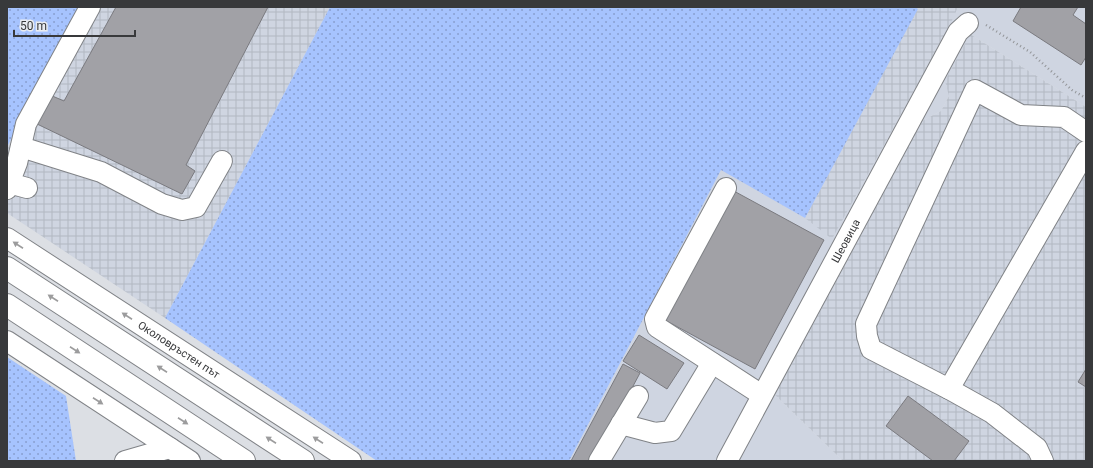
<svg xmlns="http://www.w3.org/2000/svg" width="1093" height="468" viewBox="0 0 1093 468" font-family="Roboto,sans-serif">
	<defs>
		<pattern id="industrial-grid" width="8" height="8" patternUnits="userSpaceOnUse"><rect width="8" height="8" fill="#cfd5e1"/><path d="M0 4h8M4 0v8" fill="none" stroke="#b2b8c2"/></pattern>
		<pattern id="grass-dots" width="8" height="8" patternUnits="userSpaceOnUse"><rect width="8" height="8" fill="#a6c3fe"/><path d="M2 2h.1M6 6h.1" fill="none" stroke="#889fcf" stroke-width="1.8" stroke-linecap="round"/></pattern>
	</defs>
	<rect width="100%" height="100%" fill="#dcdfe4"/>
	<path fill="#cfd5e1" d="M915,7h171v100l-116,-73 -21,62 -8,15 -19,10 -147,274 68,66h-274l152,-291 196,-162z"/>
	<path fill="url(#industrial-grid)" d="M80,7h250l-165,311 -158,-105v-66z
		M915,7h43l-10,22 -116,210 -27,-21 112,-209z
		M970,34l116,73v354h-243l-68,-66 147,-274 19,-10 8,-15 -4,-15z"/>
	<path fill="url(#grass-dots)" d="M7,7h73l-73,140z
		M330,7h585l3,2 -113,209 -84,-48 -152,291h-192l-212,-143z
		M7,357l59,39 10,65h-69z"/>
	<path fill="#a1a1a6" stroke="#7a7a7f" d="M116,7h152l-82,158 9,6 -13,23 -147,-71 15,-28 14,6z
		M1021,7h57l-5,8 13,9v33l-5,8 -68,-44z
		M732,190l92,50 -69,129 -92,-50z
		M639,335l45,28 -17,26 -44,-28z
		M623,364l17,9 -47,88h-22z
		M1086,369v18l-8,-5z
		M908,396l61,45 -15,20h-21l-47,-35z"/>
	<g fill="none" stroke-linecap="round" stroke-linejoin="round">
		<defs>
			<g id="minor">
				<path d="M21,147l80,25 61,32 20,6 14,-3 26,-46"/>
				<path d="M9,183l18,5"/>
				<path d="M726,188l-71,131 2,8 105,68"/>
				<path d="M7,189l10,-26 9,-39 64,-117"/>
				<path id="s1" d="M7,238l344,223"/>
				<path d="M7,341l183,120"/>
				<path d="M949,389l137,-238"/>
				<path d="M621,424l34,9 16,-2 41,-68"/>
				<path d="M125,461l45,-13"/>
				<path d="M599,461l39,-65"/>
				<path id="s2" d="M727,461l231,-429 10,-9"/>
				<path d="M1043,461l-6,-13 -45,-35 -43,-24 -78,-40 -4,-13 -1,-12 109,-234 46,25 43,2 22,15"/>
			</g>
			<path id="highway" d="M7,268l296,193
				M7,305l237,156"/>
		</defs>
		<use href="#minor" stroke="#808387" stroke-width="22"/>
		<use href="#highway" stroke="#808387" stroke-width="24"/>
		<path stroke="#939599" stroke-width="2.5" stroke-dasharray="1 3" stroke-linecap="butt" d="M986,25l44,27 42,38 14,8"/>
		<use href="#minor" stroke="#fff" stroke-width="20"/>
		<use href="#highway" stroke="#fff" stroke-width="22"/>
	</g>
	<defs><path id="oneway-solid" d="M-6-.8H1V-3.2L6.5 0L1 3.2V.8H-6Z"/></defs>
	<g fill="#9c9c9d">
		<use href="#oneway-solid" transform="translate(18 245) rotate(-147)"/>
		<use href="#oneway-solid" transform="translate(53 298) rotate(-147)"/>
		<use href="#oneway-solid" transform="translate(127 316) rotate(-147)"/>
		<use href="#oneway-solid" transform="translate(75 350) rotate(33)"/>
		<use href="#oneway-solid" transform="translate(162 369) rotate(-147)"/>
		<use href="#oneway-solid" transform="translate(98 401) rotate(33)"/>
		<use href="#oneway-solid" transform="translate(183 421) rotate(33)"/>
		<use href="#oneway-solid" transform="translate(271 440) rotate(-147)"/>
		<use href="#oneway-solid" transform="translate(318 440) rotate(-147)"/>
	</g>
	<g text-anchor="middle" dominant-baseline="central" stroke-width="4" stroke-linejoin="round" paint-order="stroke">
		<g font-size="11" fill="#38393b" stroke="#e9ecf1">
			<text stroke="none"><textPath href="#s2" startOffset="250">Шеовица</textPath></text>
			<text stroke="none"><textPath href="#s1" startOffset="205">Околовръстен път</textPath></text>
		</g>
	</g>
	<rect width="1093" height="468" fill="none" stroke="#38393b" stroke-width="16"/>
	<path d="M14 30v6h121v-6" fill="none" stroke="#38393b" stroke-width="2"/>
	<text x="20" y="30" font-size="12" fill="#38393b" stroke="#e9ecf1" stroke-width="3" paint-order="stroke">50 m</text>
</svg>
